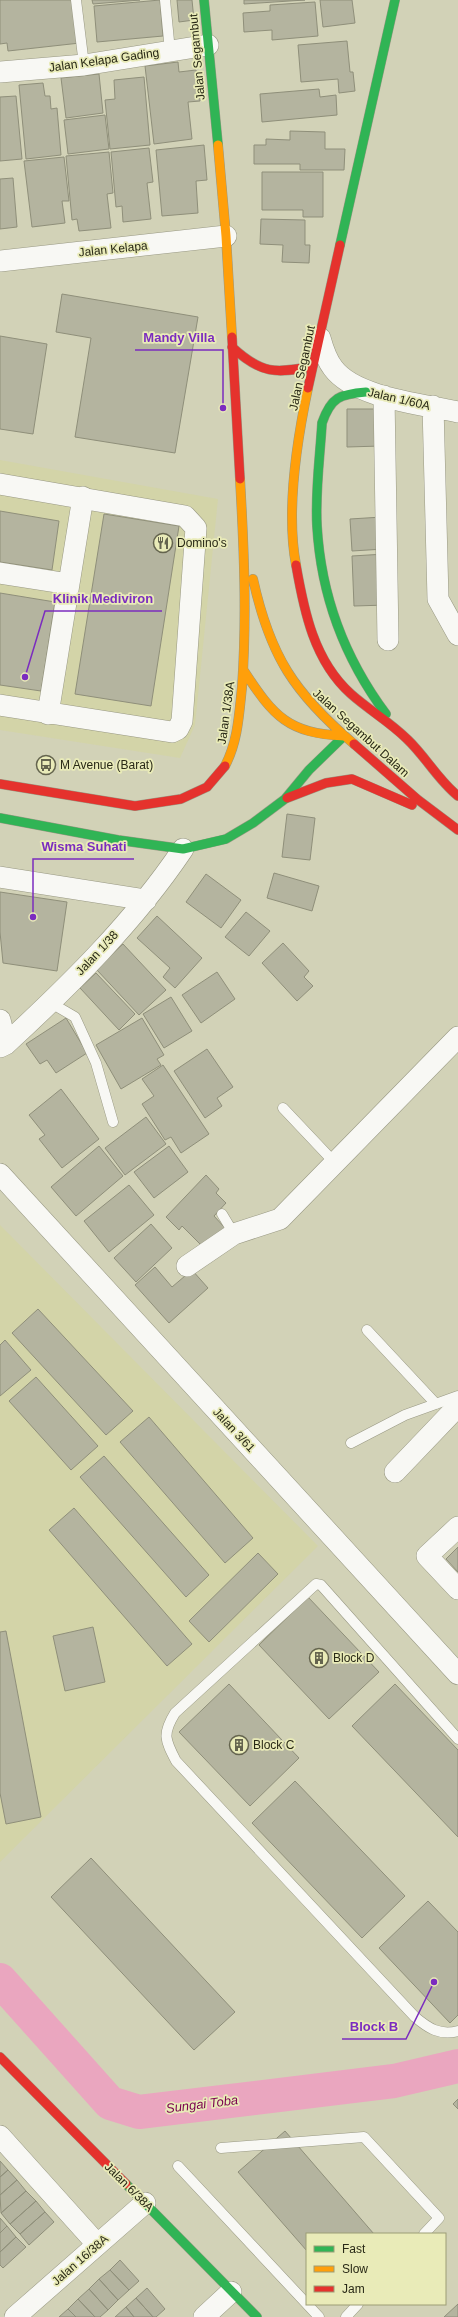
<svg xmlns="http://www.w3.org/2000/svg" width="458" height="2317" viewBox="0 0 458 2317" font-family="Arial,sans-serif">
	<rect width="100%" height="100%" fill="#d2d2b7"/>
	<path fill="#d3d4a8" d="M0,460l218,39 -23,226 -15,33 -180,-28z
		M0,1225l318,321 -318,316z"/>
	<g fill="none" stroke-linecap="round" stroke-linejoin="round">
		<path stroke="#eaa6bf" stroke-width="34" d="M0,1980l110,123 29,9 255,-31 64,-15"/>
	</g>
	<path fill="#b4b49f" stroke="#8f8f7a" d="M0,0h75l5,43 -72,8 -1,-8 -7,1z
		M92,0h48l-47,4z
		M160,0l3,36 -66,6 -3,-36z
		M177,0h15l2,20 -15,2z
		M244,0h61l-61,4z
		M320,0h32l3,23 -32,4z
		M315,2l3,34 -46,4v-10l-28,2 -1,-19 27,-2v-6z
		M347,41l3,31h3l2,19 -16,2 -1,-14 -37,3 -3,-37z
		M178,62l1,10 17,-2 4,31 -12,1 4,37 -38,5 -9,-78z
		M99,74l4,39 -37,5 -5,-40z
		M144,77l6,68 -40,4 -5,-49 10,-1 -1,-19z
		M43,83l2,13h5l1,13 6,-1 4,47 -35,4 -7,-74z
		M319,89l1,8 16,-2 1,20 -75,7 -2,-28z
		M16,96l6,63 -22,2v-64z
		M105,115l4,34 -41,5 -4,-34z
		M290,131l35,1v17h20l-1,21h-44v-6h-46v-19h12v-6l24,1z
		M204,145l3,35 -11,1 2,32 -36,3 -6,-66z
		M149,148l4,34 -6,1 4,36 -28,3 -1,-16 -6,1 -5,-55z
		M109,152l4,41 -6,1 4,34 -32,3 -2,-12 -5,1 -6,-64z
		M64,157l5,44h-7l3,22 -33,4 -8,-66z
		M262,172h61v45h-20v-7h-41z
		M13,178l4,49 -17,2v-50z
		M261,219l44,1v25h5l-1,18 -27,-1 1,-17 -23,-1z
		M62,294l136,23 -23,136 -100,-16 16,-99 -35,-6z
		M0,336l47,8 -14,90 -33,-5z
		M347,409h34v37l-34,1z
		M0,511l59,10 -7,49 -52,-8z
		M104,514l75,12 -28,180 -76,-12z
		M382,517l2,32 -32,2 -2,-32z
		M385,554l2,51 -33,1 -2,-50z
		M0,593l55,9 -14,89 -41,-6z
		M287,814l28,4 -5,42 -28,-3z
		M274,873l45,13 -7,25 -45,-13z
		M206,874l35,26 -20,28 -35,-26z
		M0,892l67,10 -10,69 -54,-8 -3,-31z
		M246,912l24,19 -21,25 -24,-19z
		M157,916l45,42 -27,30 -12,-11 7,-9 -33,-30z
		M283,943l26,28 -5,6 9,9 -16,15 -35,-38z
		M123,944l43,46 -27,25 -43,-46z
		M217,972l18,27 -34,24 -19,-28z
		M96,973l39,41 -16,16 -39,-42z
		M171,997l21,34 -28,17 -21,-34z
		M66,1018l21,35 -31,20 -9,-13 -7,4 -14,-20z
		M142,1018l22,37 -7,4 4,6 -40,24 -25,-44z
		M207,1049l26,38 -16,11 5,8 -17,12 -31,-47z
		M163,1065l46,69 -28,19 -10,-16 -6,3 -23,-36 12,-8 -12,-17z
		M61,1089l38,50 -37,29 -23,-29 6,-4 -16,-20z
		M146,1117l20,27 -41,31 -20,-27z
		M99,1146l24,30 -47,40 -25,-29z
		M169,1146l19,26 -34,26 -20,-26z
		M206,1175l13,14 -3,4 10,10 -12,13 11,12 -20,21 -23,-23 -3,4 -13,-13z
		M129,1185l25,30 -45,37 -25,-31z
		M151,1224l21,24 -36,34 -22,-24z
		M155,1267l17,20 20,-17 16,18 -39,35 -34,-38z
		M38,1309l95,102 -27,24 -94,-102z
		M5,1340l26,30 -31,26v-51z
		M36,1377l62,69 -27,24 -62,-69z
		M149,1417l104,121 -28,25 -105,-121z
		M104,1456l105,119 -23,22 -106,-120z
		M74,1508l118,136 -25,22 -118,-136z
		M458,1547v25l-12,-13z
		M258,1553l20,21 -69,68 -20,-21z
		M308,1597l71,75 -50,47 -70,-74z
		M93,1627l12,55 -40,9 -12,-55z
		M6,1631l35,186 -35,7 -6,-31v-161z
		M229,1684l70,74 -49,48 -71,-74z
		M395,1684l63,66v87l-106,-111z
		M295,1781l110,115 -43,42 -110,-115z
		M91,1858l144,154 -41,38 -143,-153z
		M428,1901l30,31v83l-8,8 -71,-75z
		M458,2099v10l-5,-5z
		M285,2131l89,103h-67v17l-69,-79z
		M0,2161l8,9 -8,7z
		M8,2170l9,10 -17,15v-18z
		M17,2180l9,11 -25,22 -1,-18z
		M26,2191l10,10 -26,23 -9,-11z
		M36,2201l9,11 -25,22 -10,-10z
		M45,2212l9,10 -25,23 -9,-11z
		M0,2218l7,8 -7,7z
		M7,2226l9,11 -16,15v-19z
		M16,2237l10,10 -23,21 -3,-3v-13z
		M120,2260l19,21 -10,9 -19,-20z
		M110,2270l19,20 -11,10 -19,-21z
		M99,2279l19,21 -10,10 -19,-21z
		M147,2288l18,21 -9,8h-3l-17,-19z
		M89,2289l19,21 -8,7h-5l-17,-18z
		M136,2298l17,19h-19l-8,-10z
		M78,2299l17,18h-19l-8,-8z
		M458,2304v13h-14z
		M126,2307l8,10h-19z
		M68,2309l8,8h-17z"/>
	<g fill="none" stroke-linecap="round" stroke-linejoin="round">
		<defs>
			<path id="lane" d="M76,0l8,65
				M165,0l5,51
				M51,1003l24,14 21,46 17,59
				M283,1108l51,54
				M222,1214l12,20
				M367,1330l69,74
				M351,1443l54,-28 53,-19
				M458,1739l-137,-154 -5,-1 -141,129c-13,21 -10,27 1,48l239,256c13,11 25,19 43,14
				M221,2148l143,-11 75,81 -15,16
				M178,2166l141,151
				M346,2317l12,-13"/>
			<path id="street" d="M0,72l84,-7 124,-20
				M0,261l226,-25
				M320,338c3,11 6,21 13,30 22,30 90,36 125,44
				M384,396l4,244
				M433,406l5,193 20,36
				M0,484l185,32 11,12 -14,193 -4,8 -6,3 -172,-27
				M0,573l69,11
				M48,714l35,-217
				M0,877l146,23
				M0,1020l6,24
				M0,1047l6,-3c64,-59 128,-122 177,-195
				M0,1174l458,500
				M187,1266l47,-32 46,-15 178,-182
				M395,1472l63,-66
				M458,1527l-31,29 31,33
				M0,2136l97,108
				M15,2317l130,-114
				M204,2317l27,-25"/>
			<path id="fast" d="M204,0l14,145
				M340,245l55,-245
				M366,392c-26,2 -35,5 -44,31 -2,34 -7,69 -5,103 4,69 28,133 69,188
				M0,818l118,22 65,9 43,-10 27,-16 32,-24 24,-29 35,-34
				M126,2184l131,133"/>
			<path id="slow" d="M218,145l8,91 6,101
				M296,565c-10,-53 1,-125 12,-177
				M253,579c17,77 41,114 101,165
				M244,671c30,46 44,62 100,65
				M225,766c13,-25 14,-51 17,-79 5,-70 2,-139 -2,-208"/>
			<path id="jam" d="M232,337l8,142
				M232,347c29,27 44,27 81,19
				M308,388l32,-143
				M296,565c8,46 18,96 55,129 18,16 39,28 56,45 19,18 31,41 51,57
				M354,744l63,55 41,31
				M0,784l135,22 46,-7 26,-12 18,-21
				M287,798l39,-15 26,-4 60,26
				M0,2057l126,127"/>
		</defs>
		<use href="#lane" stroke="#989883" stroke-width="11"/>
		<use href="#street" stroke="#989883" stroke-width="22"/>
		<use href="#fast" stroke="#989883" stroke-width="10"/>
		<use href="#slow" stroke="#989883" stroke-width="10"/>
		<use href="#jam" stroke="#989883" stroke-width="10"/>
		<use href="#lane" stroke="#f8f8f4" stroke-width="10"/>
		<use href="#street" stroke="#f8f8f4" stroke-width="21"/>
		<use href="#fast" stroke="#30b455" stroke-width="9"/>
		<use href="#slow" stroke="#ff9f0a" stroke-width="9"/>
		<use href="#jam" stroke="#e5322d" stroke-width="9"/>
	</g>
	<defs>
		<symbol id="restaurant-ring" viewBox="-11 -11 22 22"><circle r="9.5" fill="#e9ebb8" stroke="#64644e" stroke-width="1.5"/><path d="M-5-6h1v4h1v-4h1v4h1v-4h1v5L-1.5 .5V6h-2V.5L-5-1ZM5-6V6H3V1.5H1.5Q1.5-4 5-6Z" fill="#64644e"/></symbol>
		<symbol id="bus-ring" viewBox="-11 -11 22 22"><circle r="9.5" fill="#e9ebb8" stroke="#64644e" stroke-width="1.5"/><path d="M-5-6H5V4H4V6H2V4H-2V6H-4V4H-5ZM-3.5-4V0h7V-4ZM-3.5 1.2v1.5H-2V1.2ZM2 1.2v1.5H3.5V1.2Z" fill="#64644e"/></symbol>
		<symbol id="building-ring" viewBox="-11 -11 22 22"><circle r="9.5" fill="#e9ebb8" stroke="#64644e" stroke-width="1.5"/><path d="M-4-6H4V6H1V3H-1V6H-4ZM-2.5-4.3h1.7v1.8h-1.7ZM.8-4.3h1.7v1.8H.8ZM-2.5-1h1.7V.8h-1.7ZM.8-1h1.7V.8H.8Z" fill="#64644e"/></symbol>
	</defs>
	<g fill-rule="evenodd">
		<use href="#restaurant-ring" x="152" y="532" width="22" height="22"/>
		<use href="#bus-ring" x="35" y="754" width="22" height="22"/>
		<use href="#building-ring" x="308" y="1647" width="22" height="22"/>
		<use href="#building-ring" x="228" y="1734" width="22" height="22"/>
	</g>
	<g text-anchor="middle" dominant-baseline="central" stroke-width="3.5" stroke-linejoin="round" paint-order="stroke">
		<g font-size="12" fill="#292916" stroke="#e9ebb8">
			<text transform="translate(197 57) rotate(-95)">Jalan Segambut</text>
			<text transform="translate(104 60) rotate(-8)">Jalan Kelapa Gading</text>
			<text transform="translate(113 249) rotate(-6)">Jalan Kelapa</text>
			<text transform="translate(302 368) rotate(-78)">Jalan Segambut</text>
			<text transform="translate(399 399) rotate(13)">Jalan 1/60A</text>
			<text transform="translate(226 713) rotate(-82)">Jalan 1/38A</text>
			<text transform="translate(361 733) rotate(42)">Jalan Segambut Dalam</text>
			<text transform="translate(97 953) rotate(-47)">Jalan 1/38</text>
			<text transform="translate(234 1430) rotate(47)">Jalan 3/61</text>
			<text transform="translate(129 2187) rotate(45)">Jalan 6/38A</text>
			<text transform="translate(80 2260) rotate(-41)">Jalan 16/38A</text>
		</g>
		<g font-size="12" fill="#292916" stroke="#e9ebb8" text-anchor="start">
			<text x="177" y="543">Domino's</text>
			<text x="60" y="765">M Avenue (Barat)</text>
			<text x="333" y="1658">Block D</text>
			<text x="253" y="1745">Block C</text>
		</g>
		<g font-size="13" font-style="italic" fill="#7b0250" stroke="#e9ebb8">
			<text transform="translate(202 2104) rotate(-7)">Sungai Toba</text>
		</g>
	</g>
	<path fill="none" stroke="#7b2cbf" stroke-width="1.5" d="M223 408L223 350H135M25 677L45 611H162M33 917L33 859H134M434 1982L406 2039H342"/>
	<g fill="#7b2cbf" stroke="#e9ebb8" stroke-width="1.5">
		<circle cx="223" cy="408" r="4"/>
		<circle cx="25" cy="677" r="4"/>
		<circle cx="33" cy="917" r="4"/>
		<circle cx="434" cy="1982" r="4"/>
	</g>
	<g font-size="13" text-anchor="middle" font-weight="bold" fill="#7b2cbf" stroke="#e9ebb8" stroke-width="3.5" stroke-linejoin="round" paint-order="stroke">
		<text x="179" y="342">Mandy Villa</text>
		<text x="103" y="603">Klinik Mediviron</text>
		<text x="84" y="851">Wisma Suhati</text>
		<text x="374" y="2031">Block B</text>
	</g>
	<rect x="306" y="2233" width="140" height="72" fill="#e9ebb8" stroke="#9c9d77"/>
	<rect x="314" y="2246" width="20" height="6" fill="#30b455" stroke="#9c9d77"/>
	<text x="342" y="2253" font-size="12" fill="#292916">Fast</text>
	<rect x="314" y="2266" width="20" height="6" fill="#ff9f0a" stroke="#9c9d77"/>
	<text x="342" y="2273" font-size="12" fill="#292916">Slow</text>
	<rect x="314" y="2286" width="20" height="6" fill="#e5322d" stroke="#9c9d77"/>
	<text x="342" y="2293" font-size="12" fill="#292916">Jam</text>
</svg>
